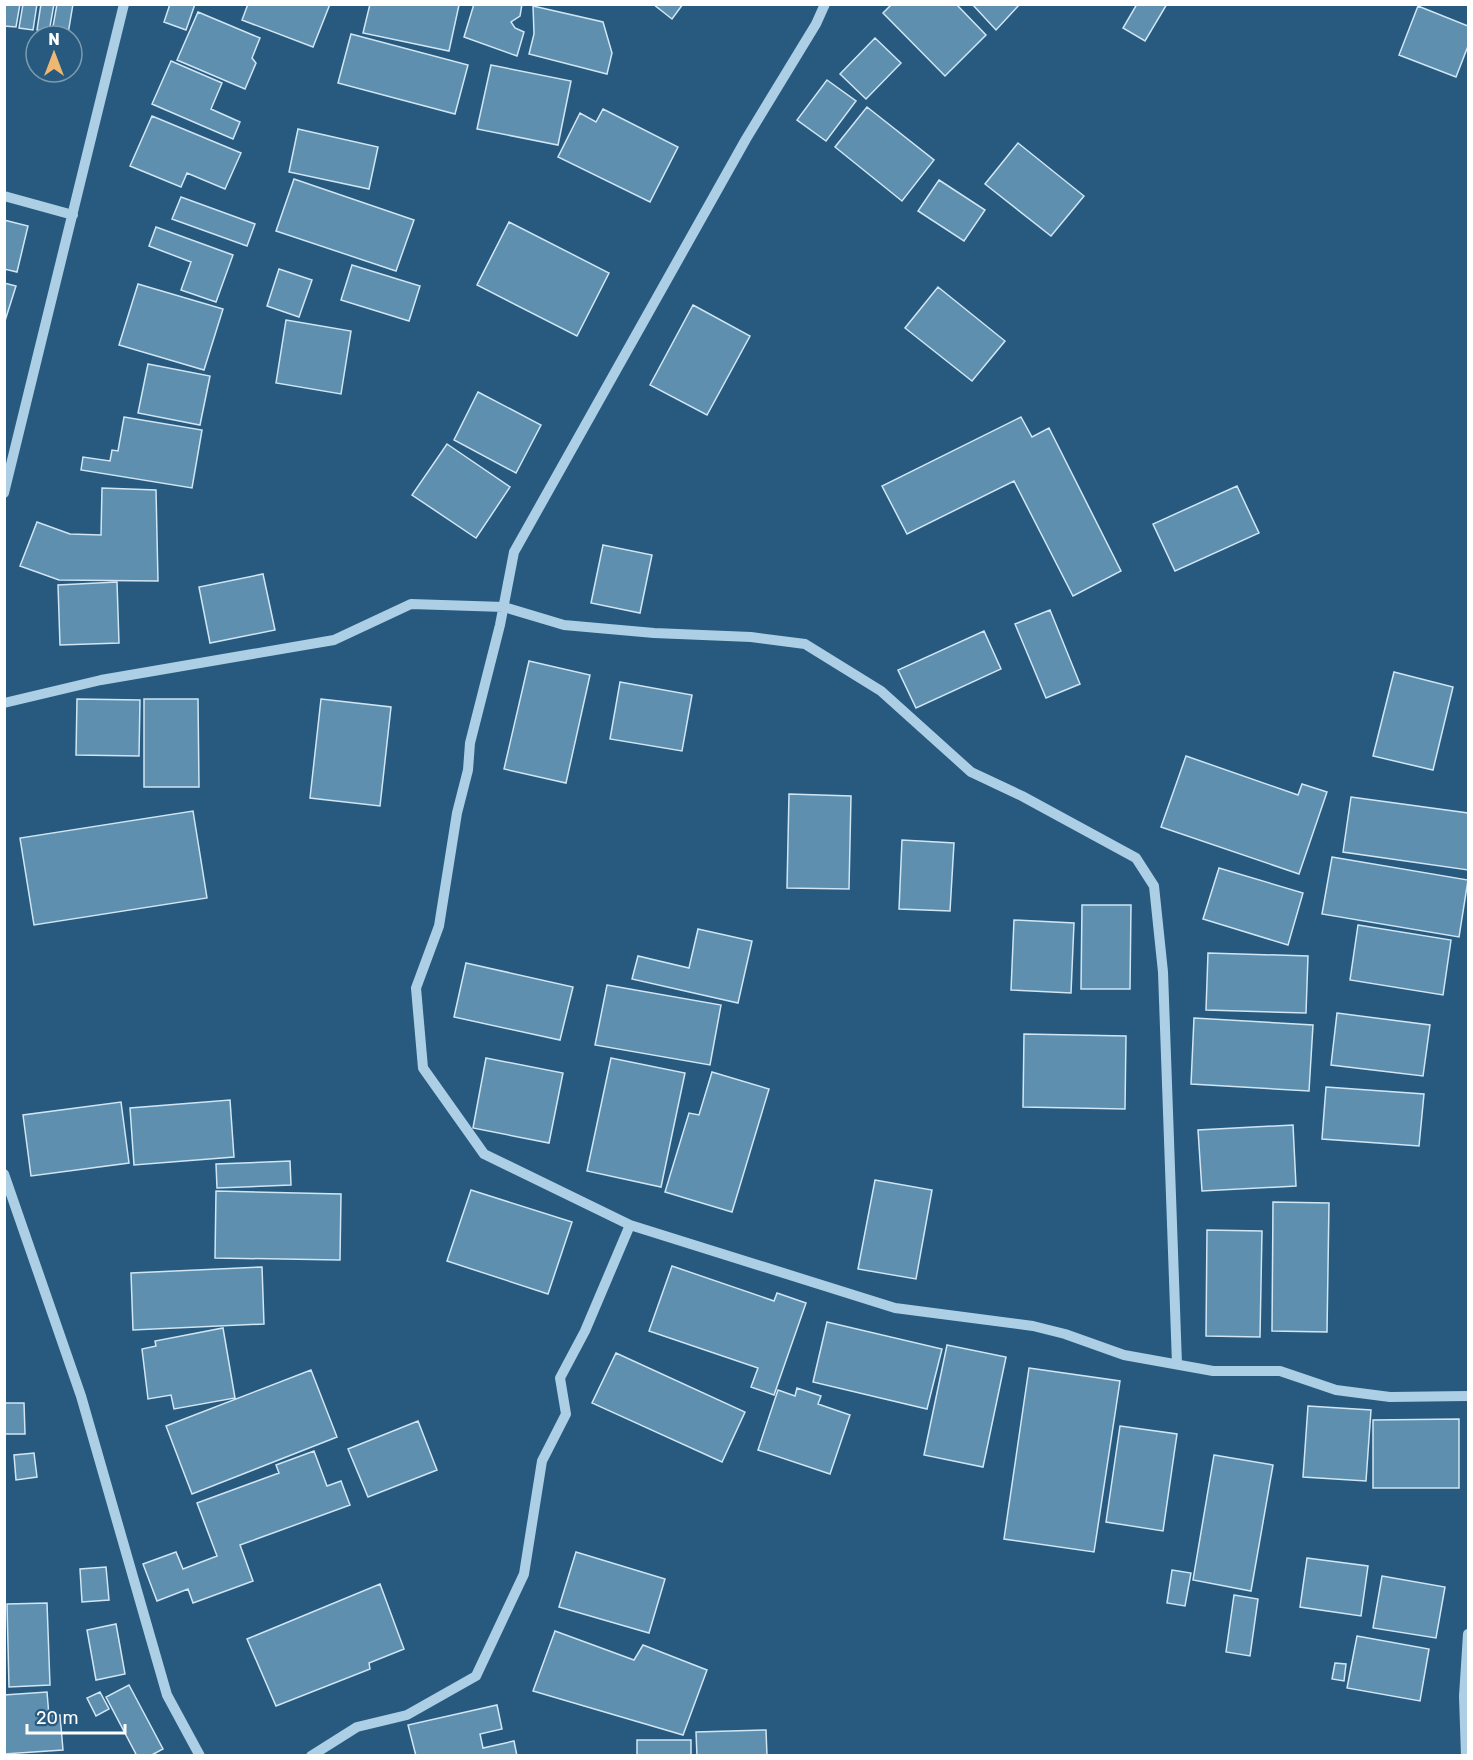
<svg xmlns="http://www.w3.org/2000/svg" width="1473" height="1760" viewBox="0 0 1473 1760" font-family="Rubik,sans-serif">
	<rect width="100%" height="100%" fill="#275a7e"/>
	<path fill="#5f8faf" stroke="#d0e6f4" stroke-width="1.5" d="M4,4h16l-4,23 -12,-1z
		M23,4h14l-4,26 -14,-2z
		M41,4h13l-5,28 -12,-2z
		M57,4h16l-5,30 -16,-2z
		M170,4h25l-9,26 -22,-8z
		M248,4h82l-17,43 -71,-27z
		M370,4l89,1 -10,46 -86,-18z
		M474,4h48l-2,12 -9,6 4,6 9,4 -7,24 -53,-19z
		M653,4h30l-11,15z
		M892,4h64l30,31 -41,41 -62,-63z
		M972,4h48l-24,26z
		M1137,4h30l-22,37 -22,-13z
		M533,6l70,16 9,31 -5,21 -78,-20 5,-20z
		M1418,6l50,20v20l-12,31 -57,-22z
		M198,12l62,26 -8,20 4,5 -11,26 -68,-29z
		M351,34l117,31 -13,49 -117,-31z
		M875,38l26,25 -35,36 -26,-25z
		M171,61l51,22 -11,26 29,13 -7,17 -81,-35z
		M491,65l80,16 -13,64 -81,-16z
		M827,80l29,21 -30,40 -29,-21z
		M867,107l67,53 -32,41 -67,-54z
		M603,109l75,38 -28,55 -92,-45 22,-44 16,9z
		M152,116l89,37 -16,36 -38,-16 -6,14 -51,-21z
		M298,129l80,18 -9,42 -80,-17z
		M1018,143l66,53 -33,40 -66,-52z
		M294,179l120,41 -18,51 -120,-40z
		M939,180l46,30 -21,31 -46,-30z
		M181,197l74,27 -8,22 -75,-27z
		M4,220l24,6 -11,46 -13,-3z
		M509,222l100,51 -32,63 -100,-51z
		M156,227l77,28 -17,47 -35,-12 10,-28 -42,-16z
		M352,265l68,21 -11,35 -68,-21z
		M279,269l33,11 -13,37 -32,-11z
		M4,283l12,3 -12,38z
		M138,284l85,25 -19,61 -85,-25z
		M938,287l67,54 -33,40 -67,-53z
		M693,305l57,31 -43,79 -57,-30z
		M286,320l65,11 -10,63 -65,-11z
		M148,364l62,12 -10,49 -62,-12z
		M478,392l63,33 -25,48 -62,-33z
		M124,417l78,13 -10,58 -111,-18 2,-13 27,4 2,-11 6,1z
		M1021,417l11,20 17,-9 72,143 -48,25 -59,-115 -107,53 -25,-48z
		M447,444l63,43 -34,51 -64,-43z
		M1237,486l22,47 -84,38 -22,-47z
		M102,488l54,2 2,91 -99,-1 -39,-14 17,-44 33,12 31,1z
		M603,545l49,10 -12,58 -49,-10z
		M263,574l12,56 -65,13 -11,-56z
		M117,582l2,61 -59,2 -2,-60z
		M1050,610l30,74 -34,14 -31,-74z
		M984,631l17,38 -85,39 -18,-38z
		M529,661l61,14 -24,108 -62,-14z
		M1394,672l59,15 -20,83 -60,-14z
		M620,682l72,13 -10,56 -72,-12z
		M77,699l63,1 -1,56 -63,-1z
		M144,699h54l1,88h-55z
		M321,699l70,8 -11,99 -70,-8z
		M1186,756l112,39 4,-11 25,8 -28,82 -138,-47z
		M789,794l62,2 -2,93 -62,-1z
		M1351,797l117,16v57l-125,-18z
		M193,811l14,87 -173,27 -14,-87z
		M902,840l52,3 -4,68 -51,-2z
		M1332,857l136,23 -9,57 -137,-23z
		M1219,868l84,25 -15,52 -85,-26z
		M1082,905h49l-1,84h-49z
		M1014,920l60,3 -3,70 -60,-3z
		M1358,925l93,15 -8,55 -93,-15z
		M698,929l54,12 -14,62 -106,-24 6,-23 51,12z
		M1208,953l100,3 -2,57 -100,-3z
		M466,963l107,24 -13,53 -106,-23z
		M607,985l114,20 -11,60 -115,-20z
		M1337,1013l93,12 -7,51 -92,-11z
		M1194,1018l119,7 -4,66 -118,-7z
		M1024,1034l102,2 -1,73 -102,-2z
		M486,1058l77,15 -14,70 -76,-15z
		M611,1058l74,15 -24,114 -74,-16z
		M712,1072l57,17 -37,123 -67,-20 24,-79 10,2z
		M1326,1087l98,7 -5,52 -97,-7z
		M230,1100l4,57 -100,8 -4,-57z
		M121,1102l8,61 -98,13 -8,-61z
		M1293,1125l3,61 -94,5 -4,-61z
		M290,1161l1,24 -74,3 -1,-24z
		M875,1180l57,10 -16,89 -58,-10z
		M471,1190l101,32 -24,72 -101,-33z
		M216,1191l125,3 -1,66 -125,-2z
		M1273,1202l56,1 -2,129 -55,-1z
		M1207,1230l55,1 -2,106 -54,-1z
		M672,1266l102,35 3,-8 29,10 -32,92 -23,-8 7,-19 -109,-37z
		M262,1267l2,57 -131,6 -2,-57z
		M827,1322l115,27 -15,60 -114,-27z
		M223,1328l12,70 -61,11 -3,-14 -23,4 -6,-50 14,-3 -1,-5z
		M947,1345l59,12 -23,110 -59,-12z
		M616,1353l129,59 -23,50 -130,-59z
		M1029,1368l91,13 -26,171 -90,-13z
		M311,1370l26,67 -145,57 -26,-68z
		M797,1388l24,8 -3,8 32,11 -20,59 -72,-24 20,-60 17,6z
		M4,1403h20l1,31h-21z
		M1308,1406l63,4 -5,71 -63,-4z
		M1459,1419v69h-86v-68z
		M418,1421l19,49 -69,27 -20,-48z
		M1120,1426l57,8 -14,97 -57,-9z
		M314,1451l13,35 14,-5 9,24 -110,40 13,36 -60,22 -5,-14 -31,12 -14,-37 33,-12 7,17 34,-13 -20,-53 82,-30 -3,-8z
		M34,1453l3,24 -21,3 -2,-25z
		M1214,1455l59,10 -22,126 -58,-11z
		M576,1552l89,27 -16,54 -90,-26z
		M1307,1558l61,8 -7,50 -61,-9z
		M106,1567l3,33 -27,2 -2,-33z
		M1172,1570l19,3 -6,33 -18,-3z
		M1382,1576l63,11 -9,51 -63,-10z
		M380,1584l24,65 -35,14 1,6 -94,37 -29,-67z
		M1234,1595l24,4 -8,57 -24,-4z
		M47,1603l3,82 -41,2 -2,-83z
		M116,1624l9,50 -29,6 -9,-50z
		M555,1631l79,29 9,-15 64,25 -24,65 -150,-44z
		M1357,1636l72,13 -9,52 -73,-13z
		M1335,1663l11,1 -2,17 -12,-2z
		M129,1685l34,64 -13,7h-13l-31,-59z
		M47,1692l2,24 11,-1 3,35 -59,4v-59z
		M100,1692l9,17 -13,7 -9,-18z
		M497,1705l5,24 -22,5 3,14 31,-7 3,15h-101l-8,-31z
		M766,1730l1,26h-70l-1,-24z
		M637,1740h54v16h-54z"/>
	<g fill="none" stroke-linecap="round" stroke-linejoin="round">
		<path stroke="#adcfe5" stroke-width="10" d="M4,196l69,19
			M4,493l120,-489
			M4,703l97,-23 233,-40 77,-36 93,3 60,18 90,8 97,4 54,7 76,47 90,81 51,24 114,62 18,28 9,86 14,392
			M4,1174l77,222 86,299 33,61
			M630,1225l-146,-71 -61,-86 -7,-80 23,-62 18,-113 11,-43 2,-27 30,-118 14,-73 232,-413 70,-115 9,-20
			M311,1756l46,-29 50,-12 69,-39 48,-102 18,-113 24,-47 -6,-36 25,-47 45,-106 265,83 138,18 32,8 59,21 89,16h67l56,19 54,7 78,-1
			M1466,1756l-2,-60 4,-62"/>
	</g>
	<rect width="1473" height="1760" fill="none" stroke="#ffffff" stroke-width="12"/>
	<g transform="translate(54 54)"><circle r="28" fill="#275a7e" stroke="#7d9cb2" stroke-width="1.5"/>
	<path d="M0-4.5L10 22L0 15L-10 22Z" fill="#eeb772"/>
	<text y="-9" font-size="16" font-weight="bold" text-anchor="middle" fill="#ffffff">N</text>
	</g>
	<path d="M27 1724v9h98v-9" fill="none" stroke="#ffffff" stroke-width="3"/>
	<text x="36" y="1724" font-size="18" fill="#ffffff" stroke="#275a7e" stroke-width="4.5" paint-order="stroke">20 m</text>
</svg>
